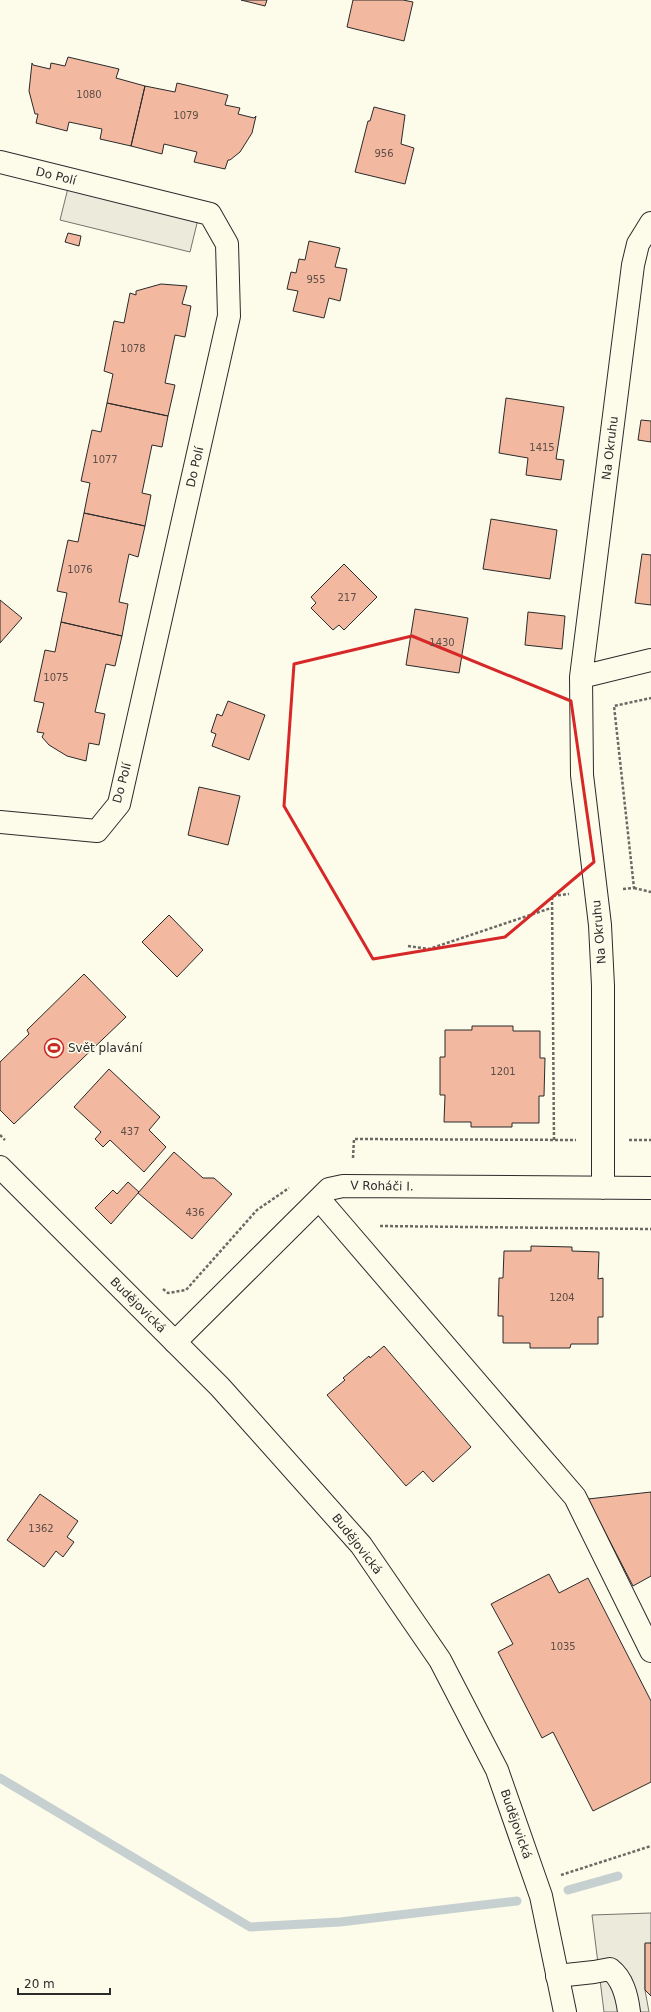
<svg xmlns="http://www.w3.org/2000/svg" width="651" height="2012" viewBox="0 0 651 2012" font-family="'DejaVu Sans',sans-serif">
	<rect width="100%" height="100%" fill="#fdfbea"/>
	<path fill="#eceadb" stroke="#74746e" d="M70,180l130,31 -10,41 -130,-32z
		M651,1913v30l-6,1v46l4,22h-45l-12,-97z"/>
	<g fill="none" stroke-linecap="round" stroke-linejoin="round">
		<path stroke="#c7d0d0" stroke-width="9" d="M0,1778l250,149 90,-5 177,-21
			M568,1890l50,-14"/>
	</g>
	<path fill="#f2b8a0" stroke="#2b2b2b" d="M241,0h26l-2,6z
		M353,0h50l10,2 -9,39 -57,-14z
		M68,57l51,12 -3,9 29,8 -14,60 -31,-7 2,-10 -33,-7 -2,9 -31,-8 2,-9h-3l-6,-23 3,-28 1,2 17,4 1,-6 14,3z
		M177,83l51,12 -3,10 15,3 -2,6 16,4 2,-2 -4,17 -12,19 -10,8h-2l-3,9 -31,-7 3,-10 -33,-8 -2,10 -31,-8 14,-60 30,6z
		M374,107l31,8 -4,29 13,4 -9,36 -50,-12 13,-51h2z
		M68,233l13,3 -2,10 -14,-4z
		M309,241l31,7 -5,19 12,2 -7,32 -11,-3 -5,20 -31,-7 5,-20 -11,-2 4,-17 5,1 3,-14 6,1z
		M161,284l26,2 -5,18 9,2 -6,31 -10,-2 -10,48 10,2 -7,31 -61,-13 6,-29 -9,-3 10,-50 10,2 6,-30 6,2v-4z
		M506,398l58,9 -8,52 8,1 -3,20 -35,-5 2,-17 -29,-5z
		M107,403l61,13 -6,31 -10,-2 -10,48 9,2 -6,31 -61,-13 6,-30 -9,-2 11,-51 9,2z
		M641,420l10,1v21l-13,-2z
		M84,513l61,13 -7,31 -9,-3 -10,48 9,2 -6,32 -61,-14 6,-29 -10,-2 11,-51 10,2z
		M491,519l66,11 -7,49 -67,-10z
		M642,554l9,1v50l-16,-2z
		M344,564l33,33 -33,33 -5,-5 -6,5 -22,-22 5,-5 -5,-6z
		M0,600l22,18 -22,25z
		M415,609l53,9 -9,55 -53,-8z
		M528,612l37,4 -3,33 -37,-4z
		M61,622l61,14 -7,30 -9,-2 -11,48 10,2 -6,31 -10,-2 -3,18 -19,-5 -18,-11 -7,-8 2,-4 -7,-1 7,-29 -10,-2 11,-51 10,2z
		M228,701l37,14 -16,45 -37,-14 4,-12 -5,-2 6,-18 5,2z
		M199,787l41,9 -12,49 -40,-10z
		M169,915l34,35 -26,27 -35,-35z
		M84,974l42,43 -112,107 -14,-14v-48l29,-28 -2,-4z
		M472,1026h41v5h27v27h5l-1,38h-5v27h-27v4h-41v-5h-27l1,-27h-5v-38h5v-27h27z
		M109,1069l51,48 -11,13 17,17 -22,25 -34,-32 -7,7 -8,-8 6,-7 -27,-25z
		M174,1152l29,26h11l18,16 -40,45 -54,-46z
		M128,1182l11,10 -28,32 -16,-16 18,-18 4,4z
		M531,1246l41,1v4l27,1 -1,27 5,-1v39h-5v27h-27l-1,4h-40v-5h-27v-27h-5l1,-38h4l1,-27h27z
		M384,1346l87,101 -38,35 -10,-11 -17,15 -79,-91 18,-15 -2,-2 26,-22 1,2z
		M651,1492v84l-18,10 -45,-87z
		M40,1494l38,27 -11,16 7,5 -11,15 -7,-6 -12,16 -37,-27z
		M549,1574l10,19 29,-15 63,123v81l-58,29 -40,-79 -11,6 -44,-86 15,-8 -22,-40z
		M645,1943h6v53l-6,-6z"/>
	<g fill="none" stroke-linecap="round" stroke-linejoin="round">
		<defs>
			<path id="minor" d="M0,162l210,52 17,30 2,72 -110,488 -22,27 -97,-9
				M581,677l70,-17
				M603,1188v-202l-3,-61 -18,-150 -1,-98 52,-412 5,-21 13,-21
				M319,1199l256,298 76,154
				M175,1342l154,-153 14,-3 308,2
				M557,1976l37,-4 16,-3c13,10 17,27 19,43"/>
			<path id="major" d="M0,1167l220,220 141,158 79,115 57,110 44,126 24,116"/>
		</defs>
		<use href="#minor" stroke="#2b2b2b" stroke-width="24"/>
		<use href="#major" stroke="#2b2b2b" stroke-width="24"/>
		<path stroke="#6a6964" stroke-width="2.5" stroke-dasharray="3 2" stroke-linecap="butt" d="M634,888l17,4
			M623,889l11,-1 -20,-182 37,-8
			M408,946l21,3 122,-41
			M0,1135l5,5
			M554,1140l-2,-244 17,-2
			M629,1140h22
			M353,1158l1,-19 222,1
			M380,1226l271,3
			M163,1289l5,4 18,-3 71,-80 32,-22
			M561,1875l90,-29"/>
		<use href="#minor" stroke="#fdfbea" stroke-width="22"/>
		<use href="#major" stroke="#fdfbea" stroke-width="22"/>
	</g>
	<path fill="none" stroke="#d62828" stroke-width="3" stroke-linejoin="round" d="M412,636l159,65 23,161 -89,75 -132,22 -89,-153 10,-142z"/>
	<defs>
		<symbol id="stadium-ring" viewBox="-11 -11 22 22"><circle r="9.5" fill="#fdfbea" stroke="#c62828" stroke-width="1.5"/><path d="M0-5a6.5 5 0 1 0 0 10a6.5 5 0 1 0 0-10ZM-3.5-1.8h7v3.6h-7Z" fill="#c62828"/></symbol>
	</defs>
	<g fill-rule="evenodd">
		<use href="#stadium-ring" x="43" y="1037" width="22" height="22"/>
	</g>
	<g text-anchor="middle" dominant-baseline="central" stroke-width="3" stroke-linejoin="round" paint-order="stroke">
		<g font-size="10" fill="#5d4e48">
			<text x="89" y="94">1080</text>
			<text x="186" y="115">1079</text>
			<text x="384" y="153">956</text>
			<text x="316" y="279">955</text>
			<text x="133" y="348">1078</text>
			<text x="542" y="447">1415</text>
			<text x="105" y="459">1077</text>
			<text x="80" y="569">1076</text>
			<text x="347" y="597">217</text>
			<text x="442" y="642">1430</text>
			<text x="56" y="677">1075</text>
			<text x="503" y="1071">1201</text>
			<text x="130" y="1131">437</text>
			<text x="195" y="1212">436</text>
			<text x="562" y="1297">1204</text>
			<text x="41" y="1528">1362</text>
			<text x="563" y="1646">1035</text>
		</g>
		<g font-size="12" fill="#2b2b2b" stroke="#fdfbea">
			<text transform="translate(56 176) rotate(14)">Do Polí</text>
			<text transform="translate(610 448) rotate(-83)">Na Okruhu</text>
			<text transform="translate(195 467) rotate(-77)">Do Polí</text>
			<text transform="translate(122 783) rotate(-75)">Do Polí</text>
			<text transform="translate(599 932) rotate(-95)">Na Okruhu</text>
			<text transform="translate(382 1186) rotate(1)">V Roháči I.</text>
			<text transform="translate(138 1305) rotate(45)">Budějovická</text>
			<text transform="translate(357 1544) rotate(52)">Budějovická</text>
			<text transform="translate(516 1824) rotate(71)">Budějovická</text>
		</g>
		<g font-size="12" fill="#2b2b2b" stroke="#fdfbea" text-anchor="start">
			<text x="68" y="1048">Svět plavání</text>
		</g>
	</g>
	<path d="M18 1988v6h92v-6" fill="none" stroke="#2b2b2b" stroke-width="2"/>
	<text x="24" y="1988" font-size="12" fill="#2b2b2b" stroke="#fdfbea" stroke-width="3" paint-order="stroke">20 m</text>
</svg>
